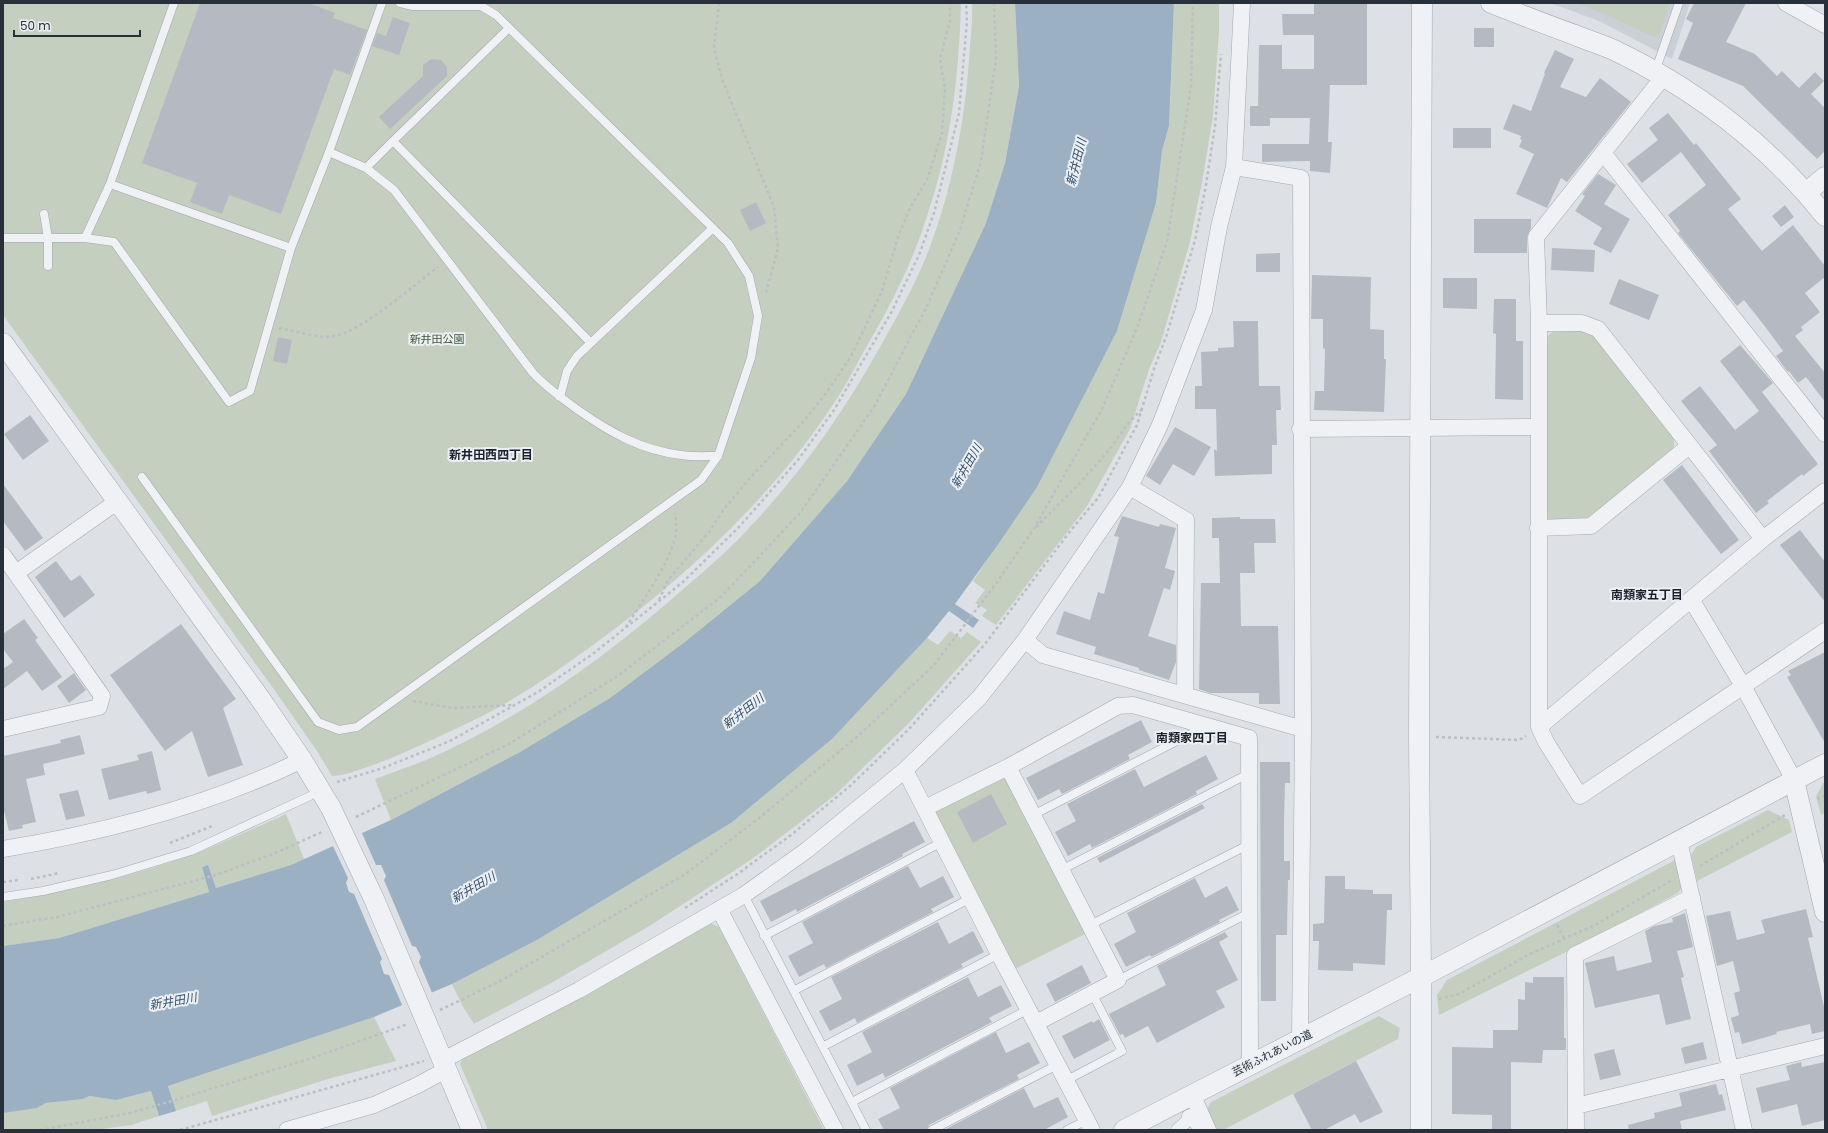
<svg xmlns="http://www.w3.org/2000/svg" width="1828" height="1133" viewBox="0 0 1828 1133" font-family="Poppins,'Noto Sans JP',sans-serif">
	<rect width="100%" height="100%" fill="#dde1e6"/>
	<path fill="#cbd0d7" d="M1550,3h140l-18,56 -73,-38z"/>
	<path fill="#c4cfbf" d="M3,3h958c-2,72 -10,142 -33,210 -14,46 -36,90 -60,131 -11,19 -20,38 -32,56 -62,96 -152,179 -243,245 -40,29 -79,56 -123,77 -32,15 -64,31 -97,43 -14,5 -27,10 -41,11l-15,-25 -44,-63 -270,-373z
		M972,3h43l4,83 -14,77 -19,60 -80,171 -59,87 -87,100 -74,60 -76,57 -90,54 -129,68 -16,-41c16,-6 33,-12 49,-18 97,-42 185,-106 264,-176 21,-18 43,-37 61,-57 52,-55 95,-116 131,-181 19,-34 38,-67 51,-103 21,-56 34,-125 38,-184 1,-19 4,-38 3,-57z
		M1174,3h45v29l-6,84 -10,61 -13,65 -29,100 -12,27 -19,60 -43,77 -91,119 -14,-9 5,-6 -12,-7 10,-13 -12,-9 64,-95 80,-155 39,-128 6,-52 7,-25z
		M1576,3h94l-10,30 -6,4 -52,-24z
		M1584,331l10,5 80,102v10l-84,68 -9,5 -30,1 -6,-5 2,-180 5,-5z
		M950,631l11,7 6,-6 14,10 -72,81 -74,72 -37,29 -46,35 -101,66 -98,57 -79,42 -11,-17 -11,-23 85,-44 194,-117 101,-84 95,-101 11,7z
		M1005,772l84,160 -74,37 -83,-157z
		M1825,780v33l-4,2 -5,-19z
		M1768,810l21,10 3,12 -95,49 -6,-26 5,-8z
		M286,814l18,45 -13,6 -75,23 -8,-23 -6,2 7,25 -150,46 -56,8v-44c66,-11 132,-26 194,-49 30,-12 60,-26 89,-39z
		M1675,860l7,27 -4,6 -108,57 -131,65 -2,-20 10,-15z
		M710,923l9,4 105,203h-336l-28,-66 3,-7 178,-93z
		M1379,1016l21,12 -2,11 -175,91h-6l-11,-19 5,-9z
		M374,1017l22,44 -68,18 -116,37 -5,-15 -31,10 -8,-25z
		M151,1091l8,25 -28,9 -37,5h-91v-17l3,-1 31,-4 9,-5 37,-4 6,-3 27,4z"/>
	<path fill="#9bb0c3" d="M1015,3h159l-5,123 -7,25 -6,52 -39,128 -80,156 -40,59 -42,58 24,16 -6,8 -24,-17 -22,27 -95,101 -101,84 -194,117 -85,44 -78,33 -206,69 8,25 -17,5 -8,-25 -35,9 -27,-4 -6,3 -37,4 -9,5 -34,5v-167l56,-8 150,-46 -7,-25 6,-2 8,23 75,-23 100,-45 129,-68 90,-54 76,-57 74,-60 87,-100 59,-87 80,-171 19,-60 14,-77z"/>
	<path fill="#dde1e6" d="M361,831l15,34h5l5,11 -2,4 28,66 4,1 5,10 -2,5 14,33 -30,12 -14,-32 -5,-1 -4,-12 2,-3 -28,-65 -5,-2 -3,-9 2,-5 -16,-34z"/>
	<path fill="#b5bac2" d="M200,3h109l26,10 -2,5 34,12 -17,45 -16,-6 -53,145 -52,-19 -7,19 -32,-12 7,-19 -55,-20z
		M1314,3h53v82h-37l-2,57h4l-2,31 -20,-2v-10l-48,1v-18h47l1,-26h-40v8h-20v-20h8l1,-61h23v24h32v-34h-31l-1,-21h32z
		M1694,3h52l-20,39 29,12 22,22 5,-5 17,17 16,-16 9,9 -13,13 14,14v43l-8,8 -74,-73 -65,-27 15,-36 -7,-4z
		M393,17l17,6 -11,32 -27,-9 5,-13 9,3z
		M1474,28h20v19h-20z
		M1555,50l19,9 -14,28 26,10 14,-19 31,24 -64,80 -6,-4 -14,30 -31,-14 18,-40 -15,-7 3,-7 -2,-1 1,-3 -18,-7 10,-25 18,7 14,-37 -1,-1z
		M431,59l10,1 6,7v9l-57,53 -11,-12 44,-41v-11z
		M1668,113l26,32 2,-2 45,56 -13,10 34,42 31,-26 32,41v11l-20,16 15,19 -19,15 2,3 -8,6 30,37v29l-19,-25 -8,6 -9,-12 -1,1 -12,-16 7,-5 -16,-22 -23,-29 -7,6 -59,-73 2,-2 -12,-16 38,-30 -25,-33 -39,31 -15,-19 31,-24 -9,-12z
		M1453,128h38v20h-38z
		M1598,174l18,11 -12,19 26,15 -19,34 -18,-9 9,-16 -27,-17 10,-15 -3,-2z
		M756,202l10,21 -16,8 -10,-21z
		M1785,205l9,12 -13,10 -9,-11z
		M1474,219h57v9l-4,9v16h-53z
		M1552,248l43,2 -1,22 -43,-2z
		M1280,253v19h-24v-18z
		M1312,275l59,2 -1,52 14,1v29h2l-2,53 -70,-2 1,-19h9l1,-42 -2,-1v-29h-12z
		M1443,278h34v31l-34,-1z
		M1619,279l40,16 -10,25 -40,-16z
		M1494,299h22v42h7v59l-28,-1 1,-65 -3,-1z
		M1233,321h25l1,65h21l1,24h-5l1,35h-5v29l-57,2 -1,-27 3,2 -1,-42h-21v-23h7l-1,-34 17,-1v-3l16,-1z
		M278,337l14,3 -5,24 -14,-3z
		M1740,345l33,38 -11,9 56,72 -15,12 -1,-2 -35,27 2,2 -13,10 -47,-62 8,-6 -36,-44 19,-15 35,44 24,-19 -39,-50z
		M30,415l19,26 -26,19 -19,-26z
		M1175,427l36,20 -17,29 -21,-12 -13,21 -14,-9z
		M1682,465l57,75 -18,14 -58,-74z
		M3,484l40,54 -18,13 -22,-30z
		M1122,516l37,11 1,-3 16,4 -11,40 10,3 -5,19 -6,-2 -16,48 28,9v17l-7,18 -30,-10v-2l-45,-14 2,-7 -40,-13 8,-23 26,9 8,-28 6,2 15,-57 -5,-1z
		M1240,517v2h35l1,24h-22l1,30h-15l1,53h37l2,78h-21v-11h-49l-11,-4 2,-106h19l-1,-45h-7v-20z
		M1800,530l25,32v40l-45,-57z
		M56,561l15,20 9,-6 15,20 -31,23 -29,-41z
		M24,619l14,19 -3,2 27,37 -20,14 -15,-20 -24,18v-20l10,-7 -10,-13v-15z
		M181,624l55,75 -13,9 20,57 -35,12 -16,-46 -27,20 -55,-76z
		M1825,652v91l-38,-66 4,-2 -3,-4z
		M74,673l12,17 -17,13 -12,-17z
		M1141,720l11,22 -24,13 2,4 -68,35 -3,-5 -21,11 -12,-22z
		M80,735l5,19 -42,10 2,11 -19,4 10,43 -14,3 1,3 -14,3 -6,-24v-51l58,-13 -1,-3z
		M152,751l9,39 -14,4 -1,-3 -37,9 -8,-31 38,-9 -2,-5z
		M1206,755l12,24 -22,12 1,3 -105,54 -2,-4 -22,12 -13,-24 21,-11 -9,-17 68,-35 9,18z
		M1260,762h30v21h-5l-1,39v39h6v19h-2l-1,55h-11v66h-15z
		M78,790l7,26 -19,4 -7,-26z
		M991,794l16,30 -34,19 -16,-31z
		M1202,804l3,4 -105,55 -3,-5z
		M914,821l11,21 -23,12 1,2 -106,56 -1,-3 -25,13 -11,-21z
		M908,866l12,22 23,-12 11,21 -23,12 2,3 -107,56 -2,-4 -25,13 -11,-21 25,-13 -11,-21z
		M1325,876h20v13l28,1v4h19v16h-5l-2,55 -32,-2v8l-35,-1 1,-29h-6v-17l11,-1z
		M1195,878l10,20 22,-12 12,24 -20,10 1,2 -69,35 -1,-2 -24,12 -12,-23 22,-12 -9,-19z
		M1806,909l7,28 -5,1 17,73v20l-13,3 -2,-10 -34,8 1,2 -35,10 -3,-12 -4,1 -4,-15 8,-3 -5,-22 6,-2 -7,-30 -16,5 -11,-50 24,-5 7,29 28,-7 -4,-13z
		M1685,913l8,34 -16,4 7,26 -3,1 10,41 -25,6 -7,-31 -64,14 -10,-45 29,-7 3,15 35,-9 -7,-31 9,-5 19,-4 -1,-4z
		M938,922l11,22 24,-13 11,21 -23,12 2,3 -106,56 -2,-5 -25,13 -11,-20 23,-12 -11,-22z
		M1225,932l3,5 -9,5 19,38 -22,11 9,16 -68,36 -9,-17 -23,12 -2,-4 -3,1 -11,-21 57,-29 -9,-19z
		M1082,965l9,18 -36,19 -9,-18z
		M968,977l10,20 23,-12 11,21 -23,12 3,4 -107,56 -2,-5 -26,13 -10,-21 25,-13 -10,-20z
		M1533,977h31v61h2v12h-23l-1,13 -31,-1v68h-19v-15l-40,-1v-67l41,1v-18h25v-31l7,1v-18l8,1z
		M1099,1019l11,21 -36,19 -12,-23 30,-15 1,2z
		M996,1032l10,21 23,-11 11,21 -23,12 2,4 -90,46 -2,5h-43l-6,-11 22,-11 -10,-20z
		M1703,1042l4,17 -22,5 -4,-16z
		M1614,1049l7,26 -21,5 -6,-26z
		M1356,1061l27,51 -23,11 -5,-9 -31,16h-12l-19,-36z
		M1801,1062l1,5 23,-5v58l-23,6 -5,-22 -35,9 -6,-25 34,-8 -4,-14z
		M1716,1084l3,11 3,-1 4,16 -46,11 2,9h-53l-1,-5 27,-7 -1,-5 28,-7 -3,-13z
		M1024,1088l10,20 24,-11 10,20 -24,13h-100z"/>
	<g fill="none" stroke-linecap="round" stroke-linejoin="round">
		<defs>
			<path id="service" d="M1655,72l24,-69
				M393,141l116,-113
				M329,152l37,16 28,22 139,183c14,15 29,25 45,37 33,23 63,40 103,45 12,2 25,1 37,1
				M366,168l27,-27 197,201
				M44,214l4,24v28
				M3,238h82l25,-54 64,-181
				M85,238l29,4 115,160 21,-11 41,-143 -181,-64
				M291,248l38,-96 53,-149
				M560,397l7,-26 10,-15 136,-128
				M142,477l176,245 21,8 18,-3 344,-247 17,-24 33,-98 7,-42 -9,-40 -21,-33 -232,-228 -15,-9h-68l-13,-3
				M1033,815l171,-88
				M1061,870l189,-97
				M744,895l122,235
				M3,897l40,-6 69,-16 79,-24 119,-55
				M1090,925l160,-81
				M764,936l178,-94
				M1118,980l131,-67
				M795,990l176,-92
				M824,1046l175,-92
				M1067,1080l55,-29 -30,-58
				M852,1102l177,-93
				M932,1130l127,-66
				M1067,1130l20,-10"/>
			<path id="pedestrian" d="M1177,1130l10,-9 1,-5 3,-1 8,15"/>
			<path id="minor" d="M1786,3l39,22
				M1664,76l-128,161 3,86v404l7,15 34,54 245,-165
				M1604,154l221,280
				M1234,167l67,11 2,551 -3,310
				M1539,323h43l16,6 165,210
				M1300,429l238,-2
				M1130,487l56,33 -1,175
				M1538,528l53,-2 98,-80
				M3,555l99,141 -3,11 -96,22
				M16,573l102,-72
				M1691,599l52,87 51,94
				M1025,640l18,15 260,74
				M1539,727l224,-188 62,-48
				M1008,767l110,213 -82,43
				M905,770l94,184 93,176
				M925,808l83,-41 110,-61 15,-1 116,33 1,327
				M1679,841l65,289
				M3,849c104,-17 205,-43 299,-89
				M719,909l116,221
				M443,1060l136,-70 165,-95 63,-45 98,-80 74,-72 46,-58 105,-153 30,-62 44,-115 15,-83 15,-60 8,-164
				M1192,1094l16,36
				M1576,1106l249,-60
				M287,1130l87,-25 42,-19 30,-16
				M1576,1130l-1,-175 117,-58"/>
			<path id="tertiary" d="M1491,3c28,11 56,22 84,32 14,6 29,10 43,17 80,39 151,94 207,164
				M1806,193l19,-16
				M3,343l256,354 43,63 29,48
				M1794,780l31,132
				M431,1033l41,97
				M1124,1130l297,-153 404,-213
				M1421,1130v-153l-2,-241 3,-733"/>
		</defs>
		<use href="#service" stroke="#a3a8af" stroke-width="9"/>
		<use href="#pedestrian" stroke="#a3a8af" stroke-width="13"/>
		<use href="#minor" stroke="#a3a8af" stroke-width="17"/>
		<use href="#tertiary" stroke="#a3a8af" stroke-width="21"/>
		<path stroke="#bbbfc4" stroke-width="2.5" stroke-dasharray="3 3" stroke-linecap="butt" d="M719,3l-5,45 8,31 52,128 4,41 -12,45
			M279,328c17,3 38,11 55,8 28,-5 79,-50 104,-69
			M1036,527l41,-41 33,-37 16,-23 15,-16
			M659,600l9,-20 41,-48 15,-23 26,-31 53,-56 24,-30 23,-34 16,-33 16,-34 17,-57 12,-28 16,-26 15,-47 3,-44 -5,-30 10,-38v-18
			M626,627c16,-26 42,-60 49,-90 2,-8 1,-16 0,-24
			M413,701l39,7 61,-3
			M1436,737l83,3 7,-4
			M337,782l46,-14 67,-27 88,-49 56,-39 89,-71 56,-55 59,-67 36,-50 57,-97 28,-58 15,-42 25,-100 8,-92 -1,-18
			M1817,799l8,-3
			M356,817l153,-73 110,-69 103,-79 78,-83 74,-106 53,-101 33,-76 21,-69 15,-102 -2,-56
			M170,843l42,-17
			M1700,866l85,-51
			M31,879l28,-6
			M3,882l17,-2
			M685,908l51,-33 55,-40 59,-49 58,-56 77,-86 86,-114 27,-32 39,-73 17,-56 13,-35 28,-94 11,-55 9,-59 6,-72
			M1557,925l8,15
			M3,926l54,-9 159,-42 57,-21 49,-22
			M1439,999l20,-5 69,-39 67,-30 77,-45
			M440,1010l60,-29 184,-106 74,-56 100,-83 76,-71 61,-80 38,-55 69,-121 35,-81 30,-86 24,-156 2,-83
			M40,1130l90,-17 45,-13 137,-42 96,-34
			M180,1130l244,-69"/>
		<use href="#service" stroke="#eff1f4" stroke-width="8"/>
		<use href="#pedestrian" stroke="#eff1f4" stroke-width="12"/>
		<use href="#minor" stroke="#eff1f4" stroke-width="16"/>
		<use href="#tertiary" stroke="#eff1f4" stroke-width="20"/>
		<defs>
			<path id="tertiary-bridge" d="M331,808l43,91 57,134"/>
		</defs>
		<use href="#tertiary-bridge" stroke="#a3a8af" stroke-width="21" stroke-linecap="butt"/>
		<use href="#tertiary-bridge" stroke="#eff1f4" stroke-width="20"/>
	</g>
	<g text-anchor="middle" dominant-baseline="central" stroke-width="4" stroke-linejoin="round" paint-order="stroke">
		<g font-size="11" fill="#3e5536" stroke="#ecf0f4">
			<text x="437" y="339">新井田公園</text>
		</g>
		<g font-size="11" fill="#28303b" stroke="#ecf0f4">
			<text transform="translate(1272 1053) rotate(-27)">芸術ふれあいの道</text>
		</g>
		<g font-size="12" font-style="italic" fill="#36506b" stroke="#ecf0f4">
			<text transform="translate(1076 162) rotate(-76)">新井田川</text>
			<text transform="translate(966 466) rotate(-60)">新井田川</text>
			<text transform="translate(743 711) rotate(-38)">新井田川</text>
			<text transform="translate(473 887) rotate(-30)">新井田川</text>
			<text transform="translate(173 1001) rotate(-10)">新井田川</text>
		</g>
		<g font-size="12" font-weight="bold" fill="#1a212c" stroke="#ecf0f4">
			<text x="491" y="454">新井田西四丁目</text>
			<text x="1647" y="594">南類家五丁目</text>
			<text x="1192" y="737">南類家四丁目</text>
		</g>
	</g>
	<rect width="1828" height="1133" fill="none" stroke="#28303b" stroke-width="8"/>
	<path d="M14 30v6h126v-6" fill="none" stroke="#28303b" stroke-width="2"/>
	<text x="20" y="30" font-size="12" fill="#28303b" stroke="#ecf0f4" stroke-width="3" paint-order="stroke">50 m</text>
</svg>
